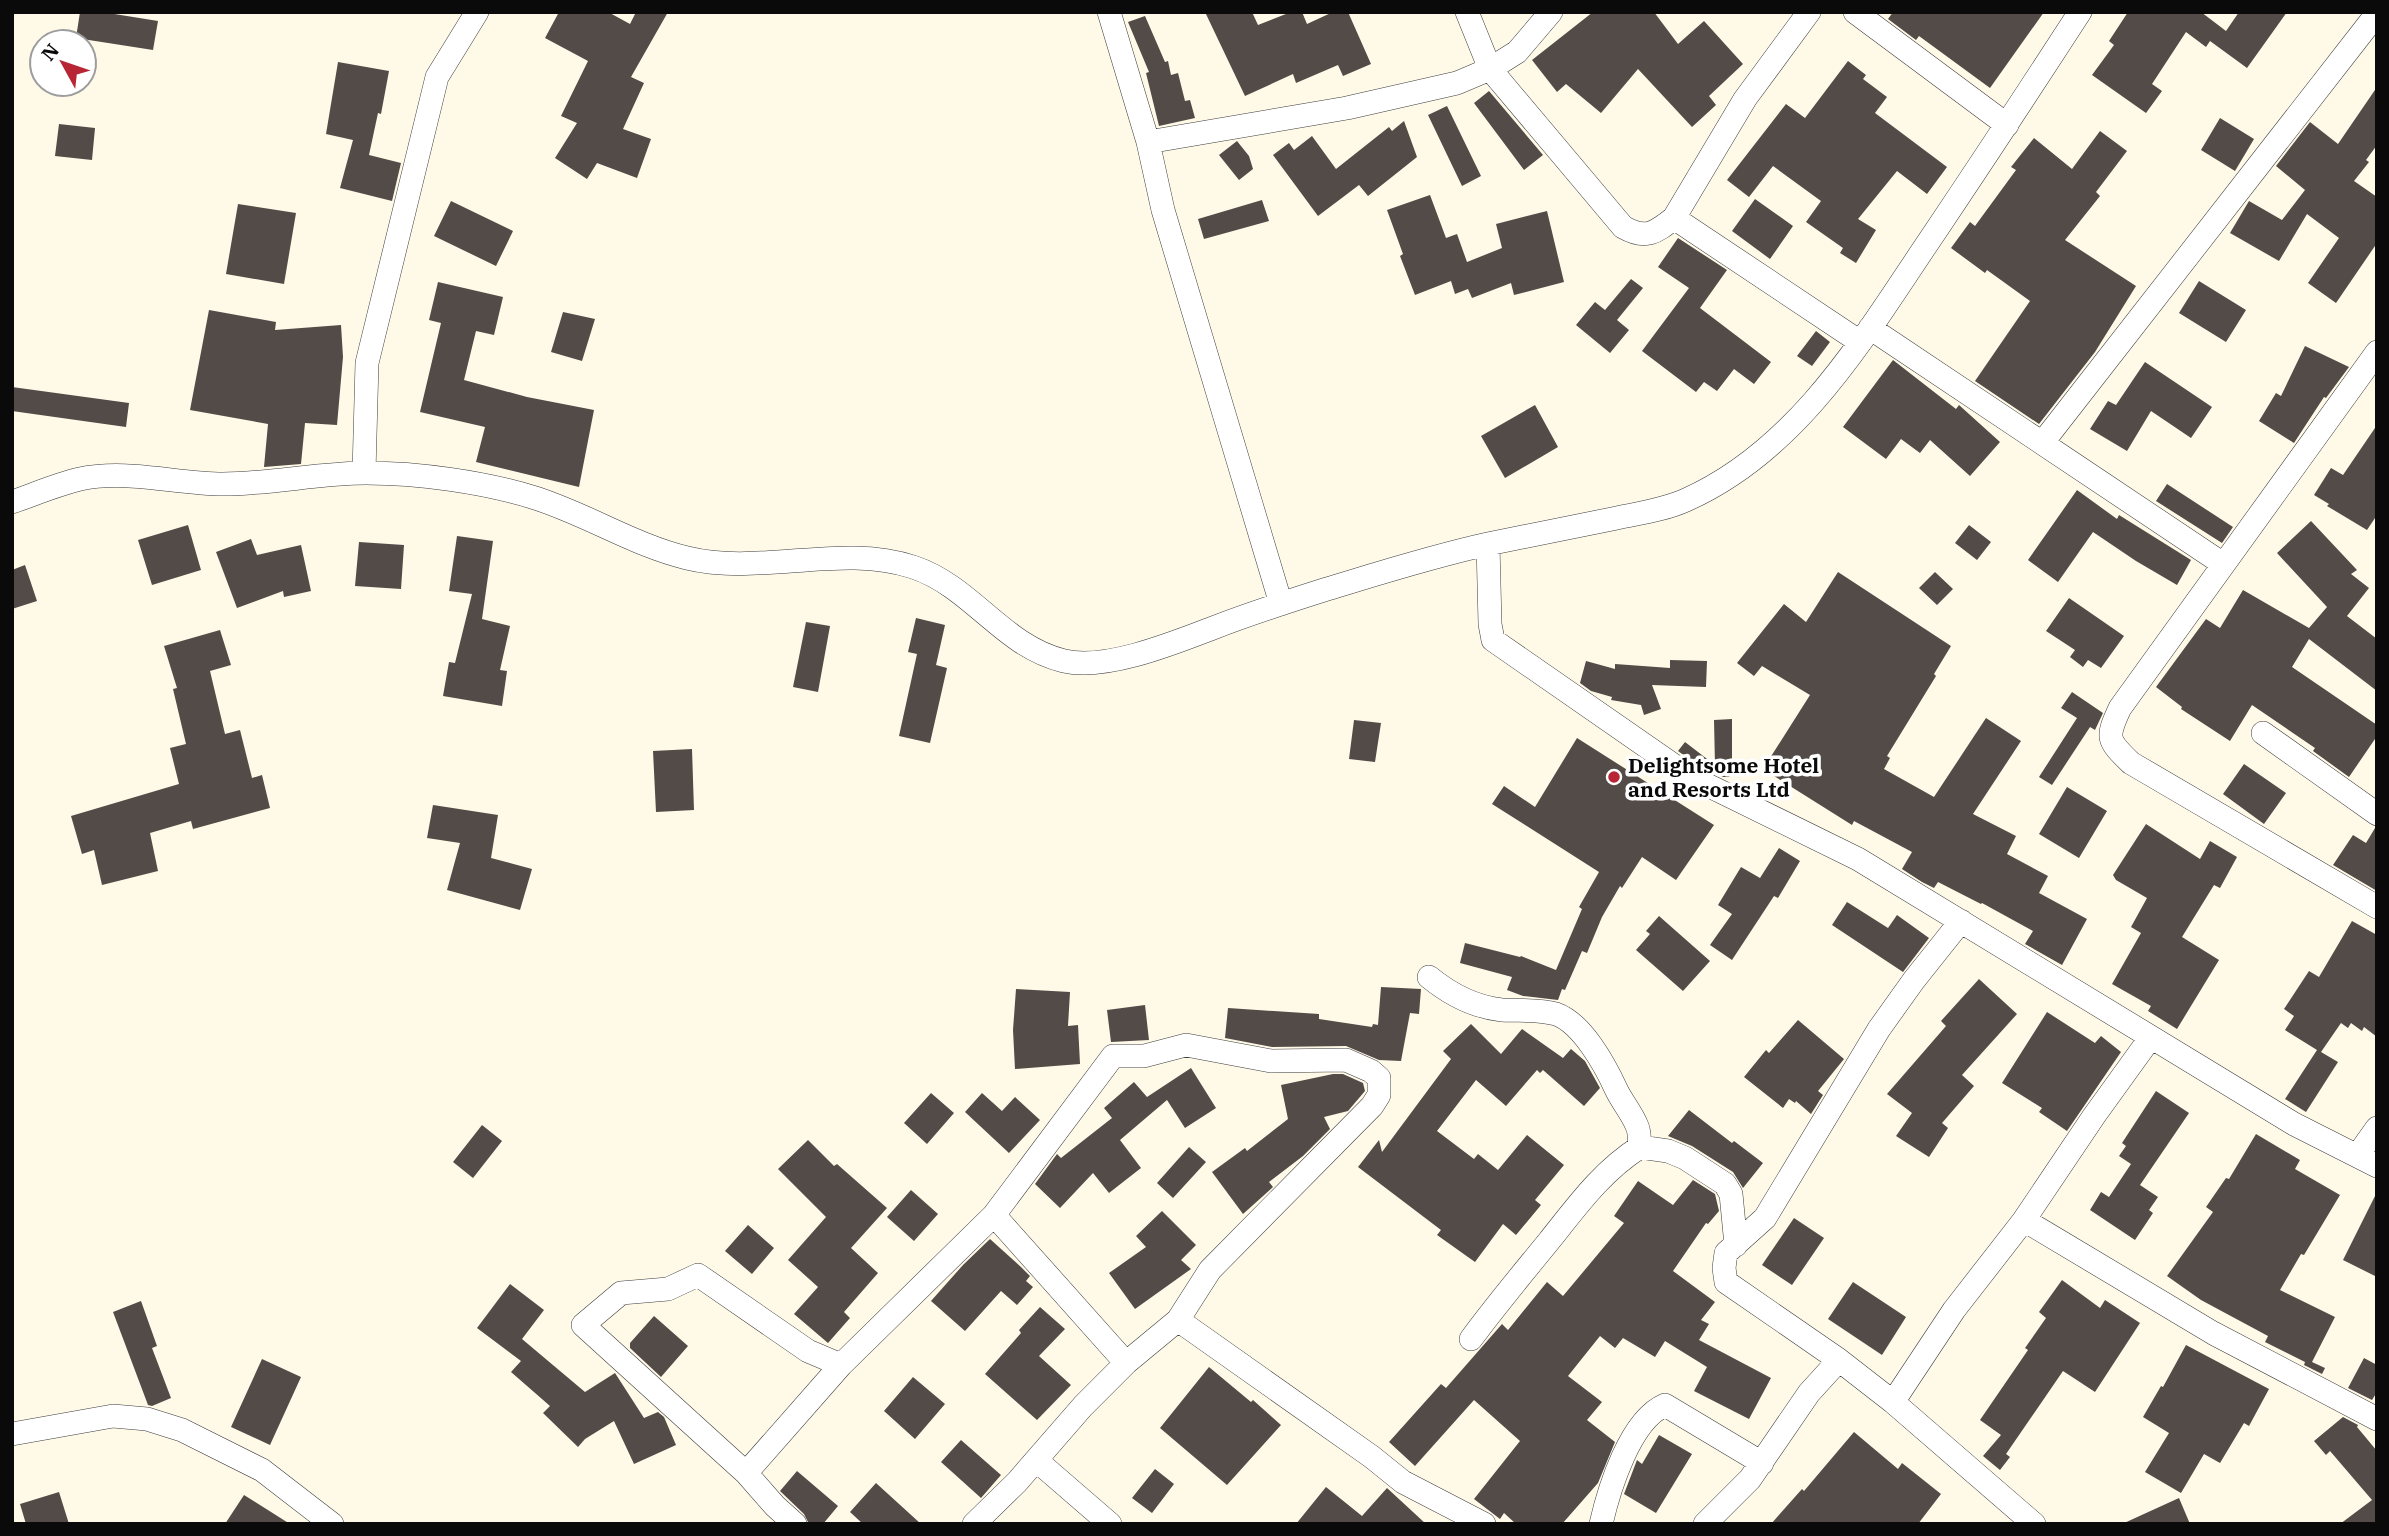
<svg xmlns="http://www.w3.org/2000/svg" width="2389" height="1536" viewBox="0 0 2389 1536" font-family="'IBM Plex Serif',serif">
	<rect width="100%" height="100%" fill="#fff9e8"/>
	<path fill="#534b47" d="M80,12h22l56,9 -5,29 -77,-12z
		M559,12h49l22,12 6,-12h32l-37,65 13,6 -21,46 28,10 -14,39 -40,-15 -10,16 -32,-21 22,-35 -16,-7 27,-55 -43,-23z
		M1205,12h47l6,13 33,-13h11l5,12 26,-12h15l23,52 -28,12 -5,-11 -42,18 -3,-9 -48,22z
		M1593,12h61l24,32 26,-23 39,43 -34,32 7,9 -24,22 -54,-58 -37,44 -35,-29 -9,8 -25,-32z
		M1893,12h151l-54,76 -71,-52 -3,4 -28,-21z
		M2128,12h73l25,19 13,-19h48l-40,56 -37,-27 -4,6 -20,-15 -34,52 10,7 -16,22 -54,-38 22,-30 -5,-4z
		M1145,16l20,46 3,-1 3,14 7,-2 7,28 5,-1 5,18 -36,8 -13,-53 3,-1 -21,-50z
		M1848,61l18,14 -3,4 24,18 -12,16 72,54 -20,27 -30,-23 -39,48 18,11 -20,33 -16,-10 3,-5 -37,-26 15,-21 -48,-35 -24,31 -22,-17 59,-76 19,14z
		M338,62l51,9 -8,43 -3,-1 -9,42 32,8 -9,38 -52,-13 13,-48 -27,-6z
		M2377,87v58l-11,15 3,2 -15,19 23,16v46l-41,60 -28,-20 31,-45 -32,-24 -28,47 -49,-28 19,-32 33,19 23,-30 -29,-24 34,-44 28,22z
		M1489,91l54,64 -19,15 -50,-67z
		M1447,106l34,70 -19,10 -34,-71z
		M2220,118l34,21 -19,32 -34,-21z
		M1404,121l13,36 -49,39 -9,-11 -41,31 -45,-61 16,-12 5,7 18,-14 24,33 53,-42 3,4z
		M59,124l36,4 -3,32 -37,-4z
		M2100,131l27,20 -31,41 4,4 -35,44 71,46 -41,66 -56,72 -64,-43 55,-80 -43,-31 -2,3 -34,-25 19,-26 5,4 41,-56 -5,-3 23,-29 38,31z
		M1237,141l12,15 4,13 -14,11 -20,-25z
		M1430,195l16,43 11,-4 10,28 35,-14 -6,-24 51,-13 17,71 -50,13 -3,-12 -39,15 -4,-9 -13,5 -4,-13 -36,14 -15,-39 3,-2 -16,-44z
		M1755,199l38,27 -23,33 -38,-28z
		M1262,200l7,21 -65,18 -6,-20z
		M451,201l62,30 -17,35 -62,-30z
		M238,204l58,9 -12,71 -58,-10z
		M1678,238l49,32 -27,38 71,54 -17,22 -20,-15 -17,22 -13,-9 -8,10 -54,-41 47,-63 -31,-21z
		M1631,279l12,9 -26,32 12,10 -19,23 -34,-28 19,-23 10,8z
		M2199,281l47,29 -20,32 -47,-29z
		M438,282l65,15 -9,38 -18,-4 -12,49 63,17 67,13 -15,77 -103,-25 9,-35 -65,-15 21,-89 -12,-3z
		M209,310l67,12 -1,8 66,-5 2,32 -6,68 -32,-2 -4,41 -37,3 4,-43 -78,-14z
		M563,312l32,7 -13,42 -31,-9z
		M1816,331l14,11 -18,24 -15,-10z
		M2305,346l44,21 -23,31 -2,-1 -30,46 -35,-22 17,-28 5,3z
		M1893,360l63,49 3,-4 41,37 -30,34 -40,-36 -10,13 -19,-14 -15,20 -43,-32z
		M2145,362l67,45 -21,31 -40,-27 -24,40 -37,-22 18,-28 8,4z
		M12,387l117,16 -3,24 -114,-16z
		M1535,405l23,42 -53,31 -24,-42z
		M2377,425v90l-10,15 -40,-24 2,-2 -15,-9 17,-27 12,7z
		M2167,484l66,43 -11,16 -66,-42z
		M2077,490l40,29 2,-4 72,45 -14,25 -41,-24 -43,-29 -35,50 -30,-22z
		M2311,521l46,49 -6,4 18,14 -22,28 30,23v52l-68,-52 -17,28 85,58v11l-28,41 -36,-26 2,-3 -63,-43 -22,36 -49,-32 1,-2 -26,-20 50,-68 14,9 23,-38 66,38 18,-21 -50,-54z
		M188,525l13,45 -49,15 -14,-45z
		M1969,525l22,17 -14,18 -22,-17z
		M457,536l36,5 -11,78 28,7 -10,44 7,1 -5,35 -59,-10 6,-34 6,1 17,-69 -23,-3z
		M251,539l6,16 44,-10 10,46 -27,6 -1,-6 -46,17 -21,-56z
		M359,542l45,3 -3,44 -46,-3z
		M25,565l12,36 -25,8v-39z
		M1838,572l113,74 -17,28 2,2 -49,80 3,2 -6,11 50,28 52,-79 35,23 -48,73 43,22 -9,18 41,22 -9,17 48,26 -25,46 -37,-21 8,-13 -51,-28 -1,1 -43,-22 -4,6 -12,-6 -20,-13 10,-17 -58,-31 -2,4 -89,-56 47,-74 -48,-29 -8,10 -17,-13 47,-59 22,18z
		M1935,572l18,17 -16,16 -18,-17z
		M2069,598l55,38 -23,32 -13,-8 -5,7 -13,-10 5,-7 -29,-19z
		M916,618l29,7 -9,40 11,3 -17,75 -31,-7 18,-82 -9,-2z
		M806,622l24,4 -12,66 -25,-5z
		M220,630l11,35 -21,6 15,63 15,-4 12,48 10,-3 8,33 -77,21 -2,-8 -41,12 8,38 -56,14 -8,-35 -12,4 -11,-38 108,-32 -9,-36 16,-4 -13,-55 4,-1 -13,-42z
		M1670,660l37,1 -1,26 -54,-2 9,24 -17,6 -3,-10 -30,-5 1,-3 -21,-6 -11,-8 6,-22 29,8v-5l55,4z
		M2072,692l31,21 -8,17 -5,-3 -38,58 -13,-8 38,-59 -16,-10z
		M1732,719v52h-9l7,6h-7l-27,-13 -18,-13 7,-9 30,23 -1,-45z
		M1354,720l27,3 -6,39 -26,-3z
		M1577,738l137,87 -38,55 -34,-23 -20,31 -2,-2 -18,31 -15,36 -5,-2 -17,39 -3,-1 -4,11 -35,-4 -16,-6 5,-13 -52,-14 5,-20 55,14 1,-1 35,14 26,-61 -3,-2 20,-35 -107,-68 12,-18 31,21z
		M692,749l2,61 -38,2 -3,-61z
		M2244,764l42,29 -22,31 -41,-30z
		M2067,787l40,24 -28,47 -40,-24z
		M433,805l65,10 -7,43 41,11 -12,41 -73,-20 13,-47 -33,-5z
		M2146,824l54,35 10,-18 27,16 -17,31 -6,-3 -32,52 37,23 -42,69 -29,-18 3,-5 -39,-22 29,-51 -10,-6 16,-29 -31,-18 -3,-5z
		M2375,828h2v63l-44,-26 20,-30 13,8z
		M1779,848l21,13 -22,37 -4,-2 -42,64 -22,-15 22,-31 -14,-9 23,-38 19,11z
		M1847,902l41,26 9,-13 32,23 -26,34 -71,-47z
		M1659,916l51,45 -27,30 -47,-41 14,-16 -4,-3z
		M2352,921l25,14v102l-13,-10 -2,4 -11,-8 -3,5 -7,-5 -20,29 17,10 -32,50 -21,-13 32,-49 -32,-20 9,-14 -10,-7 25,-38 10,6z
		M1979,979l38,35 -55,61 12,11 -32,37 6,5 -19,29 -33,-21 16,-23 -25,-19 59,-68 -5,-5z
		M1381,987l40,2 -2,25 -9,-1 -9,48 -22,-1 -33,-14 -74,1 -47,-9 3,-30 91,6v5l53,8 1,-3 5,1z
		M1016,989l54,3 -2,34 10,-1 2,39 -65,5 -2,-39z
		M1145,1005l4,35 -38,2 -4,-32z
		M2047,1012l48,31 6,-7 20,16 -54,79 -28,-19 3,-4 -40,-25z
		M1798,1020l46,39 -26,32 5,4 -12,19 -15,-13 -1,2 -6,-4 -6,9 -39,-31 22,-27 3,3z
		M1471,1024l30,30 21,-25 41,29 8,-9 14,12 15,27 -16,18 -41,-36 -3,3 -3,-3 -31,36 -30,-26 -39,51 37,28 4,-5 20,16 29,-35 37,30 -29,35 6,5 -25,30 -13,-11 -28,38 -38,-27 4,-5 -83,-63 21,-27 3,12 69,-93 -8,-8z
		M1191,1068l25,40 -31,20 -18,-28 -47,40 21,28 -32,25 -16,-20 -33,35 -25,-24 22,-30 4,4 51,-40 -8,-10 30,-26 13,15z
		M1333,1074h10l20,9 2,8 -17,20 -24,6 6,12 -27,27 -34,26 4,5 -30,27 -31,-42 33,-24 2,3 41,-32 -7,-34z
		M2156,1091l33,22 -49,72 18,12 -9,13 4,3 -18,27 -45,-30 11,-18 8,5 22,-33 -12,-8 7,-10 -4,-3z
		M931,1093l23,20 -27,31 -23,-21z
		M982,1093l20,18 13,-14 25,23 -31,33 -44,-41z
		M1689,1110l43,33 2,-2 29,22 -20,25 -10,-16 -41,-26 -24,-10z
		M482,1125l20,16 -29,37 -20,-16z
		M2256,1134l44,26 -5,9 45,26 -36,60 -3,-1 -21,36 55,27 -23,45 13,6 -3,6 -18,-9 1,-3 -40,-20 3,-6 -67,-36 -34,-24 46,-64 -7,-5 20,-29 3,1z
		M808,1140l26,26 3,-2 50,44 -36,40 27,25 -34,39 6,6 -22,25 -34,-29 24,-27 -30,-27 38,-43 -48,-48z
		M1189,1147l17,15 -33,36 -16,-15z
		M1693,1180l22,14 4,17 -11,13 -2,-1 -33,48 42,31 -14,18 8,4 -10,16 72,38 -22,41 -55,-28 13,-24 -42,-26 -10,16 -32,-19 -8,10 -15,-12 -32,40 34,26 -15,18 28,22 -17,41 -36,41h-46l-12,-11 -4,6 -26,-20 46,-58 -46,-41 -59,66 -26,-24 52,-58 5,4 56,-64 6,6 39,-48 16,14 61,-73 -10,-7 24,-35 35,24z
		M911,1190l27,24 -24,27 -27,-24z
		M2377,1192v85l-34,-17z
		M1162,1211l34,34 -15,15 10,9 -56,40 -26,-36 37,-26 -10,-11z
		M1794,1218l30,20 -32,47 -30,-20z
		M748,1225l26,23 -22,26 -27,-23z
		M990,1239l31,28 9,9 -4,5 7,6 -16,18 -16,-14 -36,40 -34,-30 32,-36z
		M2062,1280l38,28 5,-8 35,23 -45,69 -32,-21 -57,83 4,3 -10,13 -17,-14 18,-21 -21,-15 48,-70 -3,-2 21,-30 -7,-6z
		M1853,1282l53,35 -24,38 -54,-36z
		M510,1284l34,26 -22,29 63,53 30,-19 29,45 14,-6 6,5 12,28 -42,19 -20,-43 -29,18 -7,8 -35,-34 7,-7 -39,-34 10,-11 -44,-33z
		M141,1301l16,45 -5,2 19,50 -19,8 -4,-1 -35,-93z
		M1040,1307l25,22 -26,27 32,29 -34,35 -52,-46 36,-41 -2,-3z
		M654,1316l34,30 -27,31 -31,-29v-5z
		M2186,1345l83,44 -20,37 -5,-3 -24,40 -16,-9 -23,39 -36,-21 24,-39 -26,-16 18,-31 2,1z
		M2364,1358l13,7v27l-5,8 -24,-12z
		M262,1359l39,18 -31,68 -39,-18z
		M1209,1367l42,35 2,-2 28,25 -54,60 -67,-57z
		M913,1377l32,27 -30,35 -31,-28z
		M2343,1417l15,8 -1,2 20,24v73h-37l32,-24 -42,-49 -4,4 -12,-14z
		M1854,1432l44,37 4,-6 39,31 -23,30h-147l31,-35 2,2z
		M1659,1435l33,19 -36,59 -32,-19 13,-34 5,4z
		M961,1440l40,35 -20,23 -40,-36z
		M1155,1469l19,15 -22,29 -20,-15z
		M797,1471l41,35 -15,18h-14l-5,-10 -24,-23z
		M876,1483l45,41h-58l-13,-12z
		M1326,1487l36,29 25,-28 39,36h-130z
		M59,1492l10,32h-43l-6,-20z
		M244,1495l46,29h-65z
		M2179,1498l11,26h-68z"/>
	<g fill="none" stroke-linecap="round" stroke-linejoin="round">
		<defs>
			<path id="minor" d="M1109,12l39,130 15,68 118,394
				M1467,12l23,57 133,158c23,13 32,6 51,-9
				M1809,12l-64,87 -71,119 186,124
				M1855,12l152,113
				M1148,142l199,-34 110,-25 33,-14 27,-17 34,-40
				M1870,328l353,236
				M2377,352l-257,356c-14,30 -13,32 11,55l246,144
				M2043,442l332,-426
				M364,472l3,-109 70,-286 40,-65
				M12,502c23,-8 46,-18 68,-23 47,-10 97,5 143,5 48,0 96,-11 143,-11 52,0 117,9 166,24 53,16 101,48 155,61 73,18 155,-15 226,9 60,20 89,79 151,94 41,10 110,-18 149,-33 38,-15 76,-27 114,-39 53,-16 106,-33 161,-45 43,-9 86,-17 129,-26 23,-5 47,-8 69,-18 115,-51 181,-168 249,-268 49,-73 97,-146 145,-220
				M1488,544l2,80 3,16 196,136 169,83 436,265 83,42
				M2263,733l114,81
				M1961,921l-47,59 -35,49 -114,189 -39,35 -2,15 2,14 113,78 54,42 141,122
				M1429,977c22,18 45,30 73,33 18,1 37,-1 54,4 26,9 49,51 60,75 6,13 16,24 21,37 3,6 2,15 3,21
				M2357,1156l20,-28
				M994,1215l132,148
				M2024,1220l189,113 164,86
				M1178,1320l194,137 31,25 81,42
				M1471,1339c25,-34 52,-66 78,-98 28,-35 53,-70 91,-94l28,4 17,7 40,26 6,10 5,51
				M1893,1402l61,-92 70,-90 70,-104 57,-79
				M12,1434l101,-18 34,3 35,11 80,40 70,54
				M1036,1460l74,64
				M746,1473l95,-108 153,-150 119,-159h31l42,-11 85,16 75,-1 25,11 8,7v17l-7,11 -162,164 -32,50 -52,43 -43,43 -66,76 -43,42
				M795,1524l-20,-18 -29,-33 -163,-148 38,-32 47,-4 30,-14 110,76 33,14
				M1601,1524c8,-35 29,-104 64,-119l97,58
				M1705,1524l45,-45 59,-86 30,-33"/>
		</defs>
		<use href="#minor" stroke="#3d3d3d" stroke-width="24"/>
		<use href="#minor" stroke="#fff" stroke-width="23"/>
	</g>
	<circle fill="#b82535" stroke="#fff" stroke-width="2.5" cx="1614" cy="777" r="7"/>
	<g text-anchor="middle" dominant-baseline="central" stroke-width="7" stroke-linejoin="round" paint-order="stroke">
		<g font-size="21" font-weight="bold" fill="#0a0a0a" stroke="#fff" text-anchor="start">
			<text x="1628" y="765">Delightsome Hotel<tspan x="1628" dy="24">and Resorts Ltd</tspan></text>
		</g>
	</g>
	<rect width="2389" height="1536" fill="none" stroke="#0a0a0a" stroke-width="28"/>
	<g transform="translate(63 63) rotate(310)"><circle r="33" fill="#ffffff" stroke="#9d9d9d" stroke-width="2"/>
	<path d="M0-5L12 26L0 18L-12 26Z" fill="#b82535"/>
	<text y="-10" font-size="19" font-weight="bold" text-anchor="middle" fill="#0a0a0a">N</text>
	</g>
</svg>
